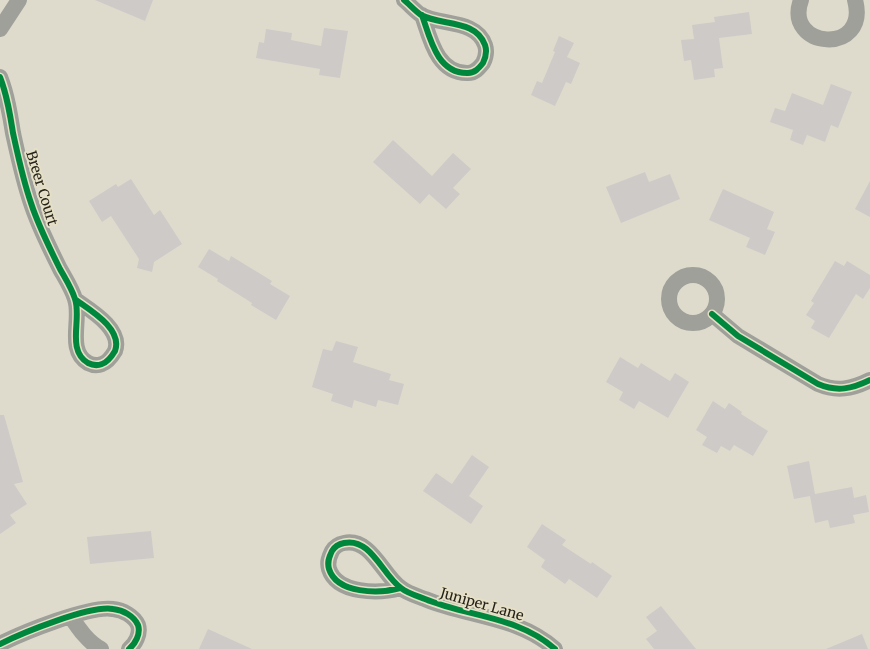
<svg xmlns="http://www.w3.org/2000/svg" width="870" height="649" viewBox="0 0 870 649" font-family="Merriweather,serif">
	<rect width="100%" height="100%" fill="#dedbcd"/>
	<path fill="#cecac7" d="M95,0h58l-8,21z
		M749,12l3,22 -33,4 4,30 -9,1 1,8 -21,3 -3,-20 -7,1 -3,-21 13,-1 -2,-14 23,-3 -1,-5z
		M324,28l24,3 -8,47 -21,-3 1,-6 -64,-11 3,-16 5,1 2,-14 26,4 -1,7 30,6z
		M559,36l15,7 -7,14 13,6 -9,21 -5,-2 -11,24 -24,-11 6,-14 5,2 13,-31 -2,-1z
		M831,84l21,8 -14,36 -7,-3 -6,17 -18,-7 -4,10 -13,-5 3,-10 -23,-8 5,-14 10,3 7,-18 31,12z
		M393,140l39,36 21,-23 18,16 -18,19 7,6 -14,15 -17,-15 -9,10 -47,-42z
		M645,172l4,10 21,-8 10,25 -59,24 -15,-36z
		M131,179l23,36 6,-5 22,34 -28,18 -2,10 -15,-4 2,-9 -28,-43 -9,6 -13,-21 27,-17 2,3z
		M870,181v36l-15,-8z
		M723,189l51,23 -7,17 8,3 -10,23 -19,-8 4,-9 -41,-18z
		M209,249l20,12 2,-5 41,25 -2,3 20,12 -14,24 -25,-15 1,-2 -35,-22 1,-2 -20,-12z
		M835,261l9,5 3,-5 23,14v13l-7,11 -7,-5 -27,44 -18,-10 4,-7 -9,-6 8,-12 -3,-2z
		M336,341l22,6 -5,15 38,12 -2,6 15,4 -6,21 -20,-5 -2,7 -22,-7 -2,8 -21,-7 2,-7 -21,-7 11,-38 9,2z
		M620,357l18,11 3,-5 29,18 5,-8 14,9 -21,36 -29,-17 -5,8 -15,-9 4,-8 -17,-10z
		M713,401l12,8 4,-6 13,9 -1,2 27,17 -15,25 -19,-11 -4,6 -9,-5 -4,7 -15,-8 5,-8 -11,-7z
		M0,415h4l19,67 -9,2 13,20 -17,11 6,8 -16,11z
		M472,455l17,12 -20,29 14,10 -12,18 -48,-33 13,-18 16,11z
		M809,461l6,33 37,-7 2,11 12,-3 3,17 -16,3 2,8 -25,5 -2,-8 -13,3 -5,-27 -16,3 -7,-33z
		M542,524l24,16 -4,5 29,19 1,-2 20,14 -15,22 -28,-19 -4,5 -24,-17 4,-7 -18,-13z
		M151,531l3,27 -64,6 -3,-27z
		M661,606l35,43h-42l-8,-10 11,-8 -11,-14z
		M208,629l44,20h-53z
		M862,634l6,15h-42z"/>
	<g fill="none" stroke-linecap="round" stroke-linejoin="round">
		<path stroke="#9fa099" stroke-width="16" d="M404,0c5,4 11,11 17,15 20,11 55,4 64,30 2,6 1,12 -2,18 -4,5 -8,10 -15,10 -31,1 -38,-35 -46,-58
			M801,0c-18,49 69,56 54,0
			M0,29l19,-29
			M0,77c7,18 10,37 13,56 5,23 10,47 18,70 7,22 18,44 29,66 5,9 12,20 15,30 7,20 -9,51 13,64 4,2 9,3 14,1 6,-2 10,-8 13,-13 8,-22 -25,-41 -39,-51
			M669 299a24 24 0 1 1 48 0a24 24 0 1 1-48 0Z
			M712,314l26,22 80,48c19,8 34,5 52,-4
			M400,588c-21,6 -63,6 -71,-19 -2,-7 0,-12 3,-18 3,-5 7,-7 12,-8 27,-6 39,33 57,45 6,5 16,8 24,11 43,18 93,17 130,50
			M71,617c8,12 17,25 30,32
			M0,644c22,-11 90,-39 113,-35 10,1 21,7 25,16 3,9 -3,19 -9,24"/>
		<defs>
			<path id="cycleway" d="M404,0c5,4 11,11 17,15 20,11 55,4 64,30 2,6 1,12 -2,18 -4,5 -8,10 -15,10 -31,1 -38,-35 -46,-58
				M0,77c7,18 10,37 13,56 5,23 10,47 18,70 7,22 18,44 29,66 5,9 12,20 15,30 7,20 -9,51 13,64 4,2 9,3 14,1 6,-2 10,-8 13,-13 8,-22 -25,-41 -39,-51
				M712,314l26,22 80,48c19,8 34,5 52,-4
				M400,588c-21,6 -63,6 -71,-19 -2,-7 0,-12 3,-18 3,-5 7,-7 12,-8 27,-6 39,33 57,45 6,5 16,8 24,11 43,18 93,17 130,50
				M0,644c22,-11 90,-39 113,-35 10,1 21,7 25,16 3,9 -3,19 -9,24"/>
		</defs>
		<use href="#cycleway" stroke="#e5dfc6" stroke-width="9"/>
		<use href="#cycleway" stroke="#00873e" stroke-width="6"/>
	</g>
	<g text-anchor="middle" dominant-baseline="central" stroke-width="4" stroke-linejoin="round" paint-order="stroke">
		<g font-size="14" fill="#25231a" stroke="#e5dfc6">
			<text transform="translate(42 188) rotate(73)">Breer Court</text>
			<text transform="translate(482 604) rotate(16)">Juniper Lane</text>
		</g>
	</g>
</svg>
